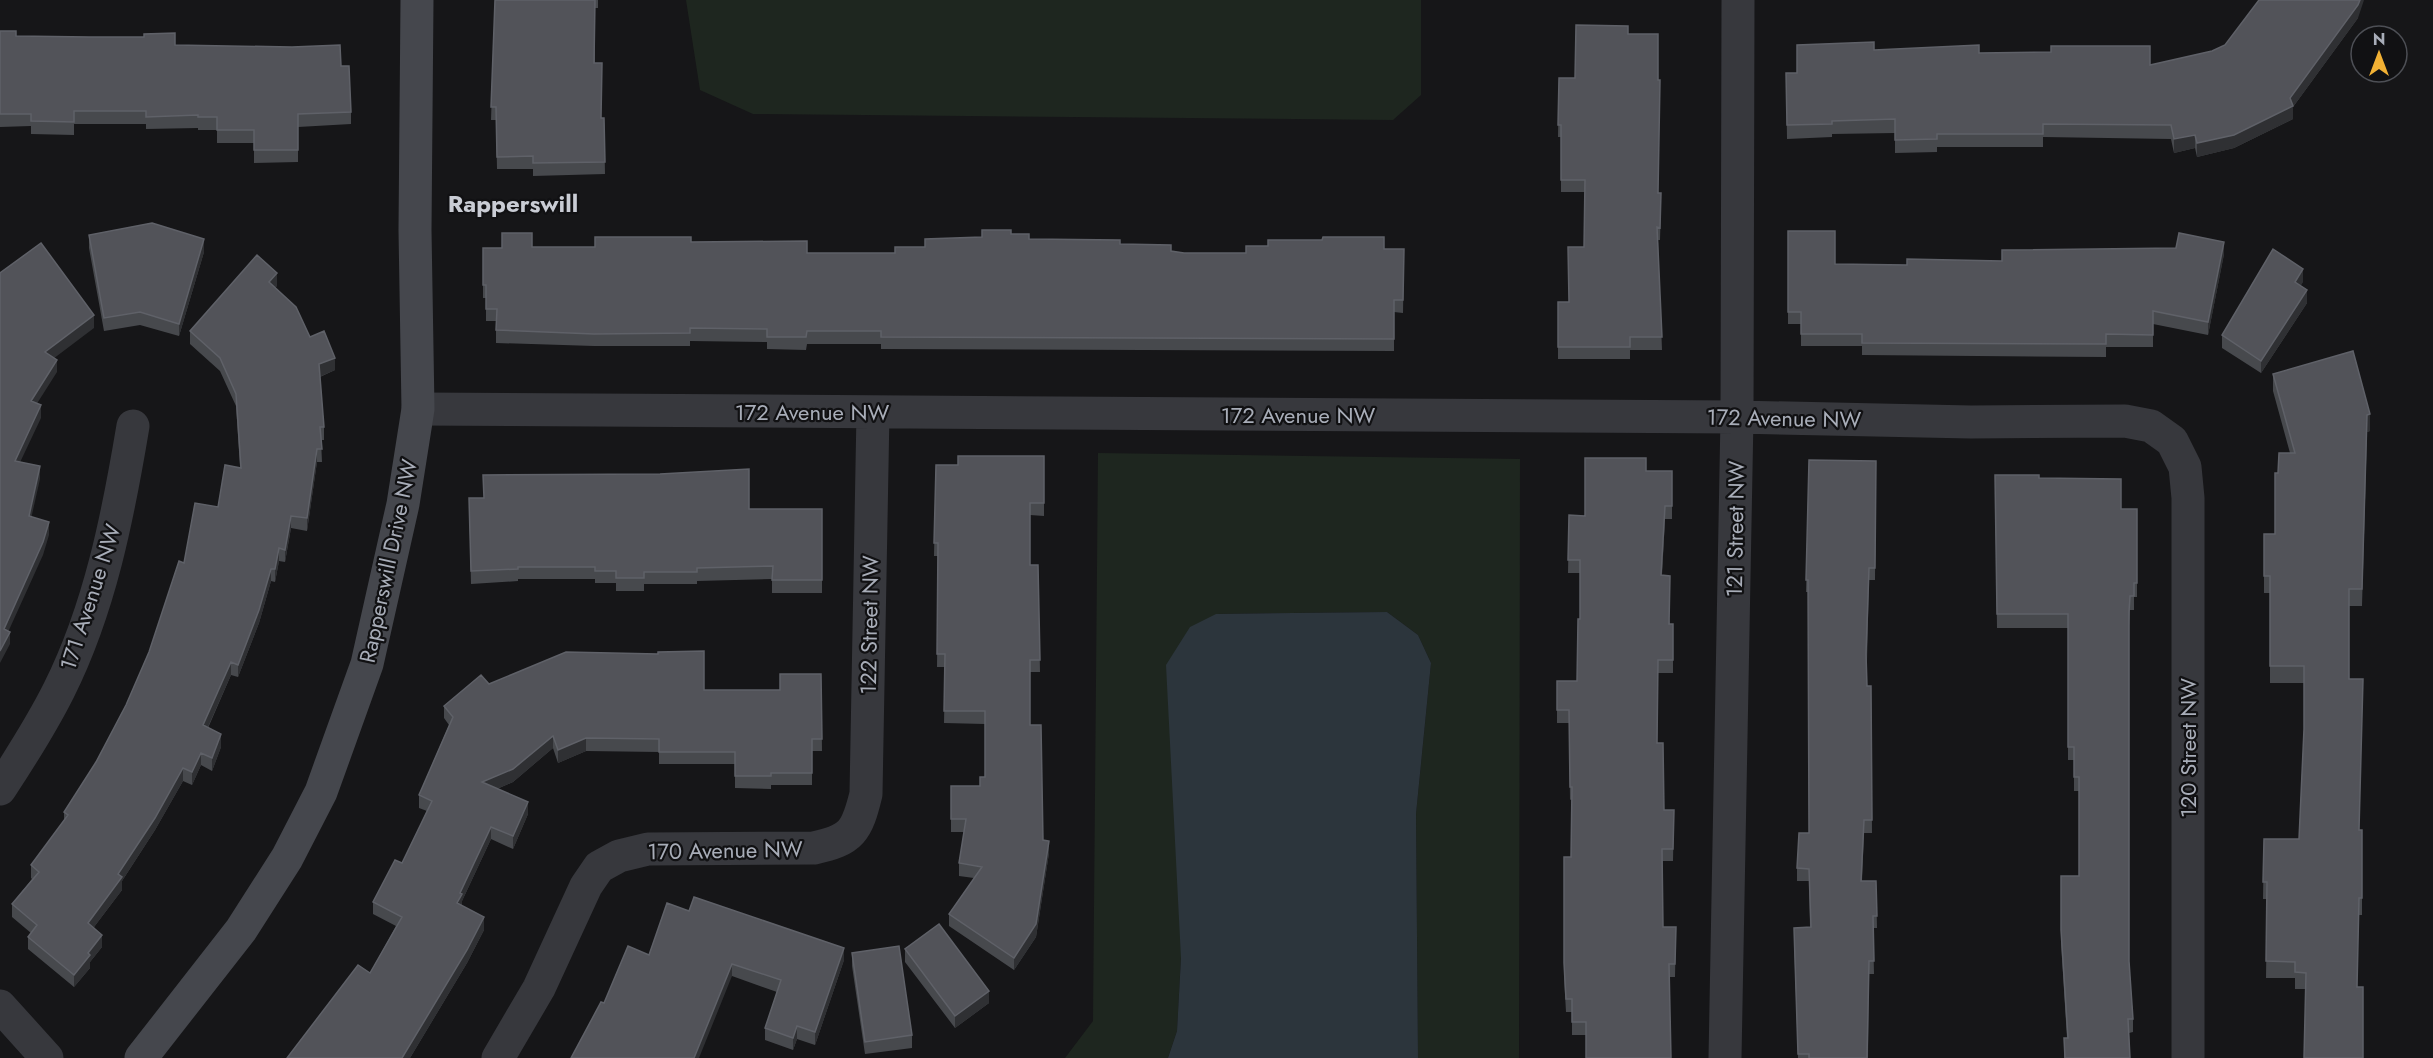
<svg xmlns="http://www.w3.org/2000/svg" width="2433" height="1058" viewBox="0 0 2433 1058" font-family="Jost,sans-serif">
	<rect width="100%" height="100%" fill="#161618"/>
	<path fill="#1e261f" d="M686,0h735v95l-28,25 -640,-6 -53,-24z
		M1098,453l422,6 -1,599h-101l-2,-244 15,-151 -13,-28 -31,-23 -171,2 -35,344 -4,73 -9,27h-103l28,-37z"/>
	<path fill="#2c353c" d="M1387,612l31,23 13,28 -15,151 2,244h-250l9,-27 4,-73 -15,-293 24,-38 26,-13z"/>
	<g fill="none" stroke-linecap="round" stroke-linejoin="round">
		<path stroke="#37383d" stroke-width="33" d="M418,409l1319,8 234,5 154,-1 26,5 21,15 13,26 3,31v560
			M0,789c21,-32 42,-65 59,-99 41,-82 59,-174 74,-264
			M0,1006l47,52
			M498,1058l41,-70 47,-102 13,-19 20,-11 29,-7 166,-1c38,-8 43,-17 52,-54l7,-382
			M1725,1058l12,-641 1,-417"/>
		<path stroke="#45474d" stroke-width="33" d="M141,1058l100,-128 46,-72 34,-66 46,-128 36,-160 15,-95 -3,-179 2,-230"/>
	</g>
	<path fill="#47494d" d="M495,0h103v8h-3v55l6,55h3l1,56 -72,2v-7h-36l-1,-49h-5z
		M2358,18l-65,89v12l-59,29 -37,9 -2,-9 -21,5 -3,-14 -128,-2v10h-106v5l-42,1v-20l-63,1v3l-45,2 -1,-66h11l77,-23 105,3 171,12 62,-14 13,-6z
		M0,31l16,5 159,9 166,21 10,46v12l-53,3v35l-44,1v-20h-37v-13h-19v-2l-52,1v-5h-72v11l-43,-1v-8l-31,1z
		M1628,34l33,172 -1,34h-2l4,110h-32v9h-72v-57h11l15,-55 1,-55h-24v-55h-3l1,-59h16z
		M1788,231l47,33 72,1 317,-11 -16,81 -55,-11v23h-47v10l-244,-2v-9h-61v-22h-13z
		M1011,234l18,5 91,5 64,9h62l158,-4 -1,64 -9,-1v39l-513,-2v-5h-74l-1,6 -39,-1v-7l-77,-1v5h-96l-98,-3v-22h-10v-23h-3v-50l112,-1 96,-5 116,11h88l87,-16z
		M89,235l115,17 -25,84 -39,-11 -36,6 -15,-83z
		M2303,282l-3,4 7,17 -46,70 -39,-25v-13z
		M277,286l-2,2 35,49 25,33 -15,7 4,50v13h-3l1,22h-5l-10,69 -16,-3 -6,34 -6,-1 -4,21 -4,-1 -12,42 -21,54 -7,-2 -23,53 13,19 -9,24 -11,-6 -9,20 -9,-4 -28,49 -33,51v9l-28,37 8,20 -12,15v6l-16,19 -46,-38v-12l3,-4 -19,-16v-13l20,-25 -1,-1v-13l33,-44v-9l32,-50 30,-57 23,-53 35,-89 34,-56 22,-40 -4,-61 -16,-35 -30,-27v-13z
		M2273,374l97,57 -3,1 -5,174h-13v73l10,151h3v85h-3l-53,74h-11v-11h-29l1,-79h-4l1,-60h35l5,-110v-46h-34v-90h-6v-59h11l15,-81 -17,-62z
		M1044,456v60l-14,-1v50h8l2,107h-10v53l13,115 6,13 -13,84 -22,33 -65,-44v-12l25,-36 -15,-2v-13l5,-31h-13v-46h29l5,-9v-53l-41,-1 1,-56h-8l1,-111h-4l2,-91h22z
		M1809,460l67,1 -1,119h-6l-2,81v25h4l1,147h-8l-2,48h14l1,47h-4l1,46h-5l-1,84h-70l-4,-118 16,-13 -1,-46h-12v-13l12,-35 -1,-241h-2z
		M1672,471v48h-7l-3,56 8,49h3v49h-15l-1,70 7,67h10l-1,51h-11l1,66h13l-1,50h-6l-83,58h-14v-23h-6l-2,-36v-119h7l1,-58 -2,1 -1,-77h-12v-42h20l3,-62v-46h-12l1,-58 16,1z
		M1995,475l44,3 82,31h16v88h-3v13h-4l-1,16v335l4,58v13l-4,1 1,25h-66v-20h3l-6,-95v-67h18v-85h-5v-31h-6v-132h-71z
		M469,498l280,11h73v84h-50v-14l-75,2v3h-53v7h-28v-8h-21v-4h-77v2l-47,3z
		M821,674l1,77h-10v34h-41v4l-36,-1v-24h-76v-12l-73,-1 -28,12 -5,-15 -40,34 -16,7 31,25 -15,35 -22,-10 -29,62v5l22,24 -17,33 -57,95h-123l83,-85 26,-47 -23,-12v-12l29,-39 25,-52 -8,-3v-13l30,-70 -5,-7v-12l45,-22 215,6h76z
		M689,911l155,49 -29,85 -18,-6 -4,11 -28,-10v-12l12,-36 -45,-16 -128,27z
		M905,949l84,54 -34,25 -50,-66z
		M852,953l60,82v13l-47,6 -13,-88z"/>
	<path fill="#2f3033" d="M2360,0h4l-6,18 -65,89v12l-59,29 -37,9v-14l93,-45z
		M2195,135v13l-21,5v-14z
		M204,239v13l-25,84v-12z
		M2224,242v12l-16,81v-13z
		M2303,269v13l-8,13v-13z
		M277,273v13l-8,9v-13z
		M2307,290v13l-46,70v-12z
		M94,315v13l-49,37v-13z
		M335,358v12l-16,7v-13z
		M57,360v12l-26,41v-12z
		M41,405v13l-26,55v-12z
		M2370,414v17l-3,1 -5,174 5,-191z
		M317,449v13l-10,69v-13z
		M40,466v13l-11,49v-12z
		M1665,506v13l-4,69v-13z
		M291,516v12l-6,34v-12z
		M49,522v13l-6,20 -39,86v-12z
		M279,548v13l-4,21v-13z
		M271,569v12l-12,42 -21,54v-12z
		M10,632v12l-10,19v-12z
		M231,662v13l-28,63v-13z
		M221,734v13l-9,24v-13z
		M553,736v12l-40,34 -31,13v-13z
		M586,738v13l-28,12v-13z
		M201,753v12l-9,20v-13z
		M183,768v13l-28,49 -33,51v9l-34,45v-12z
		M528,802v12l-15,35v-13z
		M491,827v12l-29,62v5l-5,-3 3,-10z
		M1049,841v12l-13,84 -22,33v-12z
		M484,917v13l-17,33 -57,95h-8z
		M102,935v12l-12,15v6l-16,19v-12l14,-22z
		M844,948v12l-29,85v-13z
		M732,964v12l-33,82h-5z
		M989,991v12l-34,25v-12z
		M797,1026v13l-4,11v-12z"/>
	<path fill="#525359" stroke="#5f6168" stroke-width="1.5" d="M495,0h100l-1,63h8l-1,55h3l1,44 -72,1v-7l-36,1 -1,-50h-5z
		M2259,0h101l-2,5 -68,93 3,8 -59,29 -37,8 -2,-8 -21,4 -3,-14 -128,-1v10h-106v5l-42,1v-21l-63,2v3l-45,1 -1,-52h11v-28l77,-3v8l105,-5v8l72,-1v-6h99v19l62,-14 13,-6z
		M1576,25l52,1v8h30v46h2l-2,113h3l-1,35 -3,-1 5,110h-32v10h-72v-45h11l-1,-55h16l1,-67h-24v-55h-3l1,-47h16z
		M0,31h16v5l74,1h54v-3l31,-1v12l117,2 48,-2 1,21h8l2,46 -53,2v36h-44v-20h-37v-13h-19v-2l-52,2v-6h-72v11l-43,-1v-7h-31z
		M152,223l52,16 -25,85 -39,-12 -36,6 -15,-83z
		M982,230h29v4h18v5l91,1v4l51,1v6l13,2h62v-7h22v-6h54l1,-3h61v12h20l-1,51h-9v39l-513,-2v-6h-74l-1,6h-39v-8l-77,-1v5l-96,1 -98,-4 1,-21h-11v-24h-3v-37h19v-15h30v14h63v-10h96v5l116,-1v12h88v-6h30v-8l57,-2z
		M1788,231h47v33l72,1v-6l95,2v-11l174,-2 3,-15 45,9 -16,80 -55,-11v24l-47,-1v10l-244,-1v-9h-61v-22h-13z
		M41,243l53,72 -49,37 12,8 -26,41 10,4 -26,56 25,5 -11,50 20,6 -6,20 -39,87 6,3 -10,19v-378z
		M2273,249l30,20 -8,13 12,8 -46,71 -39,-26z
		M257,255l20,18 -8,9 27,25 14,30 14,-6 11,27 -16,6 5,63h-4l2,22h-5l-10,69 -16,-2 -6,34 -6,-2 -4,21h-4l-12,41 -21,55 -7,-3 -28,63 18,9 -9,24 -11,-5 -9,19 -9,-4 -28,50 -37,56 4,3 -34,46 14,12 -14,18 2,2 -16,20 -46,-38 9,-12 -25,-21 27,-32 -8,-7 37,-50 -4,-3 32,-50 30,-57 23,-53 30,-91 5,2 11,-60 23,4 7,-42 16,3 -5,-74 -16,-36 -30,-27z
		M2353,351l17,63 -3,1 -5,174h-13v90h14l-4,151h3v68h-3l-2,89h6v71h-59l2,-85 -11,-1v-10l-29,-1 1,-79h-4l1,-43h35l5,-110v-63h-34v-90h-6v-42h11v-61h3l1,-20h16l-22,-79z
		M958,456h86v47h-14v62h8l2,95h-10v65h11l2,115 6,1 -13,83 -22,34 -65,-44 33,-47 -23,-4 7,-44h-15v-33h29v-9h5v-66h-41l1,-57h-8l1,-111h-4l2,-78h22z
		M1585,458h61v13h26v35h-7l-4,69 9,1 -1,48h4v36h-15l-1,83h6l1,67h10l-1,39h-11l1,78h13l-1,37h-6l2,94h-85v-36h-14v-23h-6l-2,-36v-106h7l1,-70h-2l-1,-77h-12v-29h20l1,-62h2v-59h-12l1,-45 16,1z
		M1809,460l67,1 -1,107h-6l-3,86 1,32h4l1,134h-8l-3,61h15l1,35h-4l1,45h-5l-2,97h-58v-4h-11l-4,-126 17,-1 -2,-58 -12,-1 2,-35h10l-1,-253h-2z
		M749,469v40h73v71h-50l1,-14 -76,2v4h-53v6h-28v-7h-21v-4h-77v2l-47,2 -2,-73h15l-1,-23 177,-1z
		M1995,475h44v3l82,1v30h16v74h-3v13h-4l-1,16v349l4,58h-5l2,39h-65l-1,-20h4l-7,-108v-54h18v-99h-5v-30h-6v-133h-71z
		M704,651v39h76v-16h41l1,65h-10v34h-41v3h-36v-24h-76v-13l-73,-1 -28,12 -5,-14 -40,33 -31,13 46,20 -15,34 -22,-9 -31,66 2,1 -5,9 27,14 -17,33 -65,108h-115l71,-93 12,8 32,-56 -29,-15 22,-42 7,3 30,-62 -13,-6 34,-78 -9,-11 37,-31 8,9 77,-32 92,2v-2z
		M694,897l150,51 -29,84 -18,-6 -4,12 -28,-10 16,-48 -49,-16 -38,94h-123l30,-56 3,1 24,-57 21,9 18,-52 22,8z
		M939,924l50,67 -34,25 -50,-67z
		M899,946l13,89 -47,7 -13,-89z"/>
	<g text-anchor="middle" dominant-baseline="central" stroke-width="4.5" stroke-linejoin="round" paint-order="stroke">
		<g font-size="22" fill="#a8adb8" stroke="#111113">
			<text x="812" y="412">172 Avenue NW</text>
			<text x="1298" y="415">172 Avenue NW</text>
			<text transform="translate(1784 418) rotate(1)">172 Avenue NW</text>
			<text transform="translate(1735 529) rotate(-89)">121 Street NW</text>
			<text transform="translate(388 561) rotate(-78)">Rapperswill Drive NW</text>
			<text transform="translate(90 597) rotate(-72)">171 Avenue NW</text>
			<text transform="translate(869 625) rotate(-89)">122 Street NW</text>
			<text transform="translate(2188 748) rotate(-90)">120 Street NW</text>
			<text transform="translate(725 850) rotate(-1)">170 Avenue NW</text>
		</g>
		<g font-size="24" font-weight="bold" fill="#c9ccd4" stroke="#111113">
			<text x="513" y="203">Rapperswill</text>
		</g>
	</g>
	<g transform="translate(2379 54)"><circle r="28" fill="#111113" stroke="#4d4f55" stroke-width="1.5"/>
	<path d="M0-4.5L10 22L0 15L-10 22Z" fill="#f2b134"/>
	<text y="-9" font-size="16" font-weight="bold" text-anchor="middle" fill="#a8adb8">N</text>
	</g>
</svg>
